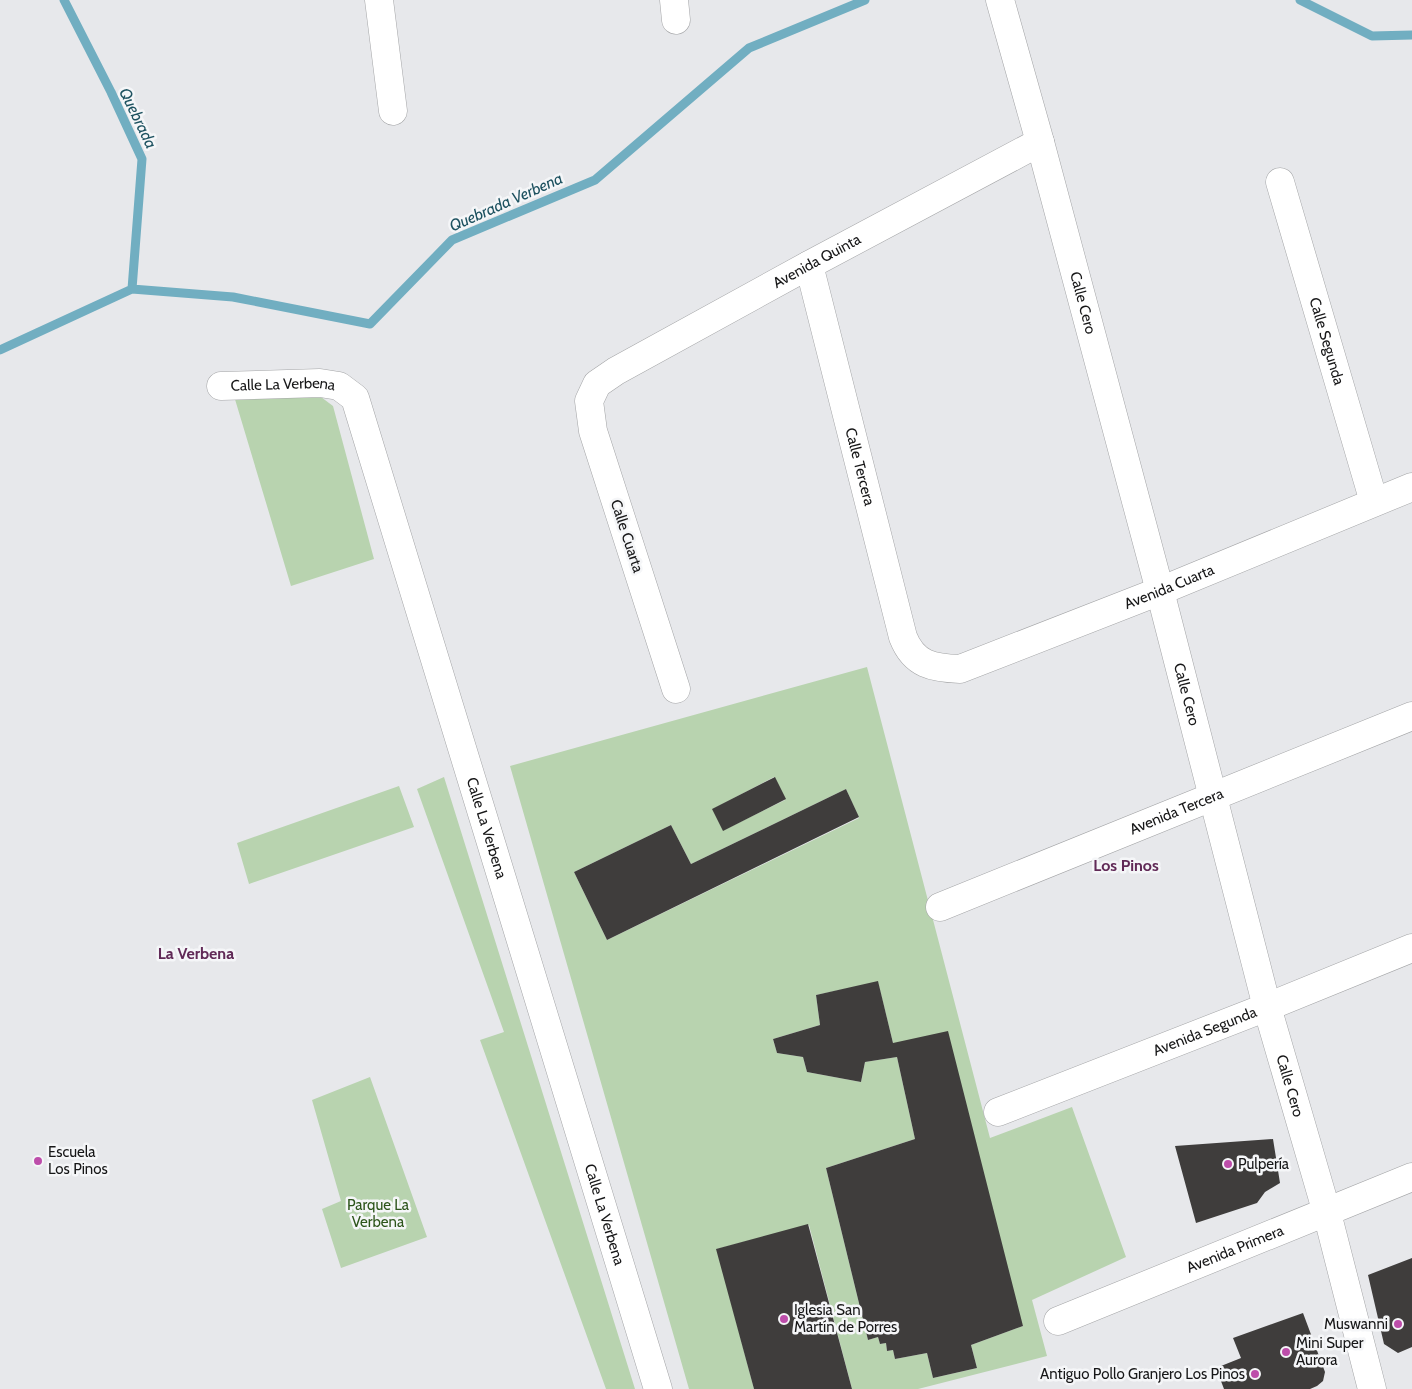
<svg xmlns="http://www.w3.org/2000/svg" width="1412" height="1389" viewBox="0 0 1412 1389" font-family="Cabin,sans-serif">
	<rect width="100%" height="100%" fill="#e7e8eb"/>
	<path fill="#b8d3af" fill-rule="evenodd" d="M303,394l18,3 12,9 41,153 -83,27 -57,-190z
		M867,667l123,471 82,-31 54,150 -94,43 15,56 -129,33h-66l-43,-164 -92,24 37,140h-65l-179,-623zM774,777l11,23 -61,30 -11,-21zM846,789l13,29 -252,122 -33,-68 97,-47 20,39zM878,982l15,61 130,283 -52,19 6,23 -44,10 -6,-25 -32,6 -2,-9 -6,1 -1,-8 -6,1 -2,-7 -10,3 -42,-172 89,-29 -18,-82 -32,5 -4,20 -54,-10 -4,-15 -26,-4 -4,-14 47,-14 -4,-30z
		M444,777l191,612h-29l-126,-349 24,-8 -87,-243z
		M399,786l15,41 -165,57 -12,-41z
		M370,1077l57,160 -86,31 -19,-59 19,-8 -29,-101z"/>
	<g fill="none" stroke-linecap="round" stroke-linejoin="round">
		<path stroke="#71aec1" stroke-width="9" d="M64,0l47,92 31,67 -10,130
			M1300,0l72,36 40,-1
			M0,350l132,-61 101,8 137,27 82,-84 143,-60 154,-132 116,-48"/>
	</g>
	<path fill="#3f3d3c" d="M775,777l11,22 -63,32 -11,-22z
		M846,789l13,28 -252,123 -33,-68 97,-47 20,39z
		M878,981l15,62 55,-12 75,295 -52,19 6,23 -44,10 -6,-25 -32,6 -2,-9 -6,1 -1,-8 -6,1 -2,-7 -10,3 -42,-172 89,-29 -18,-82 -32,5 -4,20 -54,-10 -4,-15 -26,-4 -4,-14 47,-14 -4,-30z
		M1273,1139l7,44 -15,9 -8,11 -61,20 -21,-77z
		M808,1224l44,165h-98l-38,-140z
		M1412,1258v89l-14,6 -14,-9 -16,-69z
		M1303,1313l22,59 -2,9 -6,5 -7,3h-86l-8,-21 25,-10 -8,-20z"/>
	<g fill="none" stroke-linecap="round" stroke-linejoin="round">
		<defs>
			<g id="minor">
				<path d="M379,0l14,111"/>
				<path d="M674,0l2,20"/>
				<path id="s1" d="M1000,0l40,142 120,449 107,416 60,206 45,176"/>
				<path id="s2" d="M1280,182l94,320"/>
				<path id="s3" d="M809,265l94,372c11,28 30,31 57,32l200,-78 252,-104"/>
				<path id="s4" d="M221,386l99,-3 19,3 16,12 303,991"/>
				<path id="s5" d="M676,689l-83,-258 -4,-30 8,-17 19,-13 193,-106 231,-123"/>
				<path id="s6" d="M940,907l472,-191"/>
				<path id="s7" d="M998,1112l269,-105 145,-59"/>
				<path id="s8" d="M1058,1321l354,-144"/>
			</g>
		</defs>
		<use href="#minor" stroke="#a4a5a7" stroke-width="29"/>
		<use href="#minor" stroke="#fff" stroke-width="28"/>
	</g>
	<g fill="#bd4daa" stroke="#f5f6f8" stroke-width="2">
		<circle cx="38" cy="1161" r="5"/>
		<circle cx="1228" cy="1164" r="5"/>
		<circle cx="784" cy="1319" r="5"/>
		<circle cx="1398" cy="1324" r="5"/>
		<circle cx="1286" cy="1352" r="5"/>
		<circle cx="1255" cy="1374" r="5"/>
	</g>
	<g text-anchor="middle" dominant-baseline="central" stroke-width="5" stroke-linejoin="round" paint-order="stroke">
		<g font-size="15" fill="#171718" stroke="#f5f6f8">
			<text stroke="none"><textPath href="#s5" startOffset="572">Avenida Quinta</textPath></text>
			<text stroke="none"><textPath href="#s1" startOffset="314">Calle Cero</textPath></text>
			<text stroke="none"><textPath href="#s2" startOffset="166">Calle Segunda</textPath></text>
			<text stroke="none"><textPath href="#s4" startOffset="62">Calle La Verbena</textPath></text>
			<text stroke="none"><textPath href="#s3" startOffset="208">Calle Tercera</textPath></text>
			<text transform="translate(627 536) rotate(72)">Calle Cuarta</text>
			<text stroke="none"><textPath href="#s3" startOffset="679">Avenida Cuarta</textPath></text>
			<text stroke="none"><textPath href="#s1" startOffset="719">Calle Cero</textPath></text>
			<text stroke="none"><textPath href="#s6" startOffset="255">Avenida Tercera</textPath></text>
			<text stroke="none"><textPath href="#s4" startOffset="588">Calle La Verbena</textPath></text>
			<text stroke="none"><textPath href="#s7" startOffset="222">Avenida Segunda</textPath></text>
			<text stroke="none"><textPath href="#s1" startOffset="1124">Calle Cero</textPath></text>
			<text stroke="none"><textPath href="#s4" startOffset="992">Calle La Verbena</textPath></text>
			<text stroke="none"><textPath href="#s8" startOffset="191">Avenida Primera</textPath></text>
		</g>
		<g font-size="15" fill="#171718" stroke="#f5f6f8" text-anchor="start">
			<text x="48" y="1152">Escuela<tspan x="48" dy="17">Los Pinos</tspan></text>
			<text x="1238" y="1164">Pulpería</text>
			<text x="794" y="1310">Iglesia San<tspan x="794" dy="17">Martín de Porres</tspan></text>
			<text x="1388" y="1324" text-anchor="end">Muswanni</text>
			<text x="1296" y="1343">Mini Super<tspan x="1296" dy="17">Aurora</tspan></text>
			<text x="1245" y="1374" text-anchor="end">Antiguo Pollo Granjero Los Pinos</text>
		</g>
		<g font-size="15" fill="#2d551b" stroke="#f5f6f8">
			<text x="378" y="1205">Parque La<tspan x="378" dy="17">Verbena</tspan></text>
		</g>
		<g font-size="16" font-style="italic" fill="#1e5260" stroke="#f5f6f8">
			<text transform="translate(138 118) rotate(64)">Quebrada</text>
			<text transform="translate(506 202) rotate(-24)">Quebrada Verbena</text>
		</g>
		<g font-size="16" font-weight="bold" fill="#612a57" stroke="#f5f6f8">
			<text x="1126" y="865">Los Pinos</text>
			<text x="196" y="953">La Verbena</text>
		</g>
	</g>
</svg>
